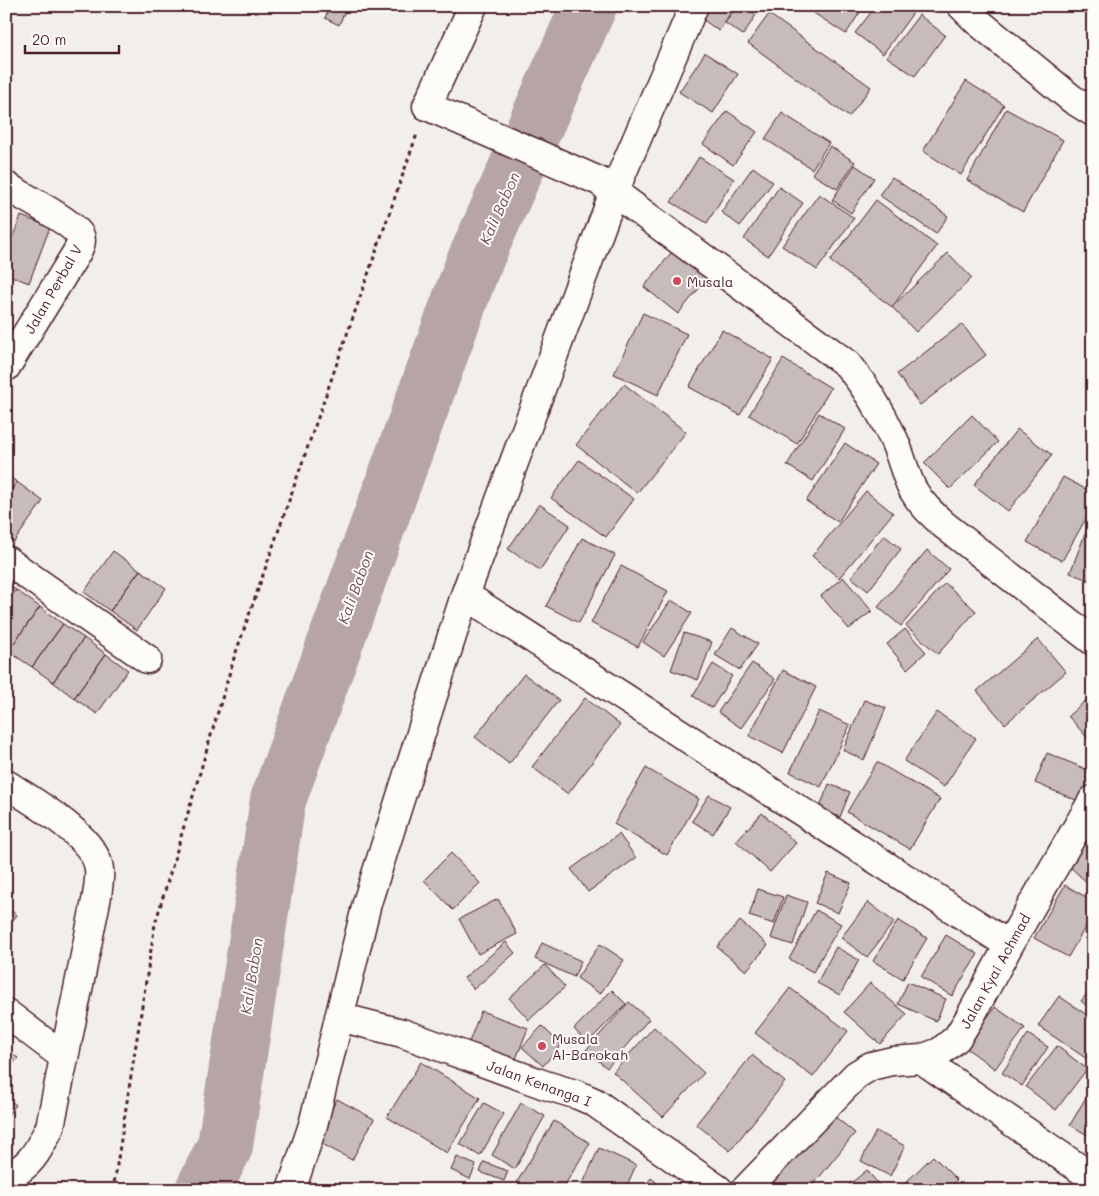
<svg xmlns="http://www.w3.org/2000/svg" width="1099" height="1196" viewBox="0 0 1099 1196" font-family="Mali,sans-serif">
	<rect width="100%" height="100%" fill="#f2efeb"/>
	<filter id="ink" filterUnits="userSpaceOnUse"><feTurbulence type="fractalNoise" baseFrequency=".02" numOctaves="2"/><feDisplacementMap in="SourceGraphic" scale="10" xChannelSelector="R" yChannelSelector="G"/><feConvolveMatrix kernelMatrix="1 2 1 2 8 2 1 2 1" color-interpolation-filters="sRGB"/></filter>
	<g filter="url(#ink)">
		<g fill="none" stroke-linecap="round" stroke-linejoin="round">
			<path stroke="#b7a5a6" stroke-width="56" d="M203,1190l22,-44 53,-346 194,-533 117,-261"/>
		</g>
		<path fill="#c8bbbb" stroke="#4a1f2b" d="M330,6h17l-8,19 -14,-7z
			M700,6h35l-16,25 -24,-17z
			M736,6h6l14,9 -13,20 -18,-12z
			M803,6h61l-18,28z
			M876,6h42l-35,48 -28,-21z
			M769,14l102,73 -22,30 -101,-74z
			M919,15l26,20 -30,41 -28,-19z
			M705,53l33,21 -25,39 -34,-21z
			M966,81l38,24 -43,70 -38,-24z
			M1006,109l57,31 -40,72 -56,-32z
			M727,111l30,21 -24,33 -30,-21z
			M782,113l47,30 -17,26 -47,-30z
			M830,146l25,16 -18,27 -25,-15z
			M699,157l35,22 -27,44 -36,-21z
			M855,165l19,13 -23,35 -19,-13z
			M753,167l20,15 -33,44 -19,-14z
			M892,177l56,39 -12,18 -57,-39z
			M779,187l24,16 -35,53 -24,-17z
			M819,194l35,24 -37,52 -35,-24z
			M876,200l61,46 -45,61 -62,-46z
			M21,216l29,11 -21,56 -23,-9v-20z
			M675,248l35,27 -32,39 -34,-27z
			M948,253l24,25 -56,54 -24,-25z
			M643,313l44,21 -29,61 -44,-21z
			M962,324l24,31 -66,50 -23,-31z
			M722,330l51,29 -33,56 -51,-28z
			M783,359l48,29 -34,56 -48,-29z
			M624,384l62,48 -49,61 -61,-48z
			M819,413l26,16 -32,52 -26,-16z
			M972,415l26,27 -48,47 -26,-26z
			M1017,429l35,26 -44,56 -34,-26z
			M845,443l31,21 -38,58 -32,-21z
			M579,460l55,39 -28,38 -55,-39z
			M6,475l11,7 -11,16z
			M1063,477l30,16v13l-31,55 -35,-19z
			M17,482l26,19 -29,41 -8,-5v-39z
			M866,491l27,22 -54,65 -27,-22z
			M539,504l31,21 -30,45 -32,-21z
			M1093,513v69l-23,-9z
			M884,535l17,14 -33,42 -17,-14z
			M582,538l33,17 -36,68 -33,-17z
			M927,550l22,19 -48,57 -23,-19z
			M113,551l27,19 -30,41 -26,-19z
			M621,566l47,25 -30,56 -47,-24z
			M140,570l26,18 -29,42 -27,-19z
			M843,577l29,34 -23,18 -28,-33z
			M945,583l31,28 -38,43 -32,-28z
			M6,584l10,6 -10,13z
			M16,590l24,17 -32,44 -2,-1v-47z
			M671,600l21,13 -28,43 -21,-14z
			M40,607l23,17 -31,43 -24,-16z
			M63,624l21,14 -31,44 -21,-15z
			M732,628l26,16 -18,26 -25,-15z
			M905,629l21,23 -19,17 -20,-25z
			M684,633l28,9 -14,38 -27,-10z
			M84,638l22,16 -32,44 -21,-16z
			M1038,639l28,33 -61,52 -28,-33z
			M106,654l22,16 -31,44 -23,-16z
			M752,663l23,16 -34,49 -23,-16z
			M713,664l19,12 -20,32 -19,-12z
			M783,670l33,17 -33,66 -34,-17z
			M524,674l35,26 -50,64 -34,-27z
			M1093,694v50l-25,-28z
			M585,698l35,27 -52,69 -36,-27z
			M864,700l22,8 -22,52 -21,-10z
			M819,711l31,14 -29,62 -31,-15z
			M937,712l39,26 -32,49 -40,-26z
			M1047,753l46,19v7l-10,24 -48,-20z
			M877,762l63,37 -30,50 -63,-37z
			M646,768l53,31 -32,56 -53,-31z
			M829,784l21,8 -10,25 -21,-8z
			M709,795l21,12 -17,27 -21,-13z
			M762,813l34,30 -26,29 -34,-31z
			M619,834l17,24 -48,34 -17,-23z
			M1093,836v52l-26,-24z
			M451,853l29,30 -27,27 -29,-30z
			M828,873l23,10 -13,30 -23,-10z
			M1065,885l28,16v13l-25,43 -34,-19z
			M758,889l25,8 -9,27 -25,-8z
			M786,895l21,7 -14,43 -22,-7z
			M498,899l19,35 -39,20 -19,-35z
			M868,902l26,20 -27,35 -26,-19z
			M6,907l11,8 -11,14z
			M816,910l25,14 -28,48 -24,-13z
			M898,920l29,18 -24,41 -30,-18z
			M740,921l28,24 -22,26 -29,-24z
			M946,935l32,19 -26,42 -31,-19z
			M506,942l9,11 -41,36 -10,-11z
			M542,943l39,18 -7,16 -39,-18z
			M600,944l24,16 -24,34 -23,-16z
			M836,947l23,13 -19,35 -23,-12z
			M545,965l20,22 -36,33 -20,-22z
			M908,982l38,17 -10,22 -38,-17z
			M870,983l37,31 -27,30 -36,-32z
			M1093,986v25l-12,-10z
			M790,988l58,43 -35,46 -58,-44z
			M612,990l14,14 -39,39 -13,-14z
			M1059,996l34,23v44l-55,-37z
			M629,1002l20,17 -42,49 -21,-18z
			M995,1007l30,21 -30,41 -30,-22z
			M481,1011l47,17 -14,36 -47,-17z
			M542,1026l19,19 -18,21 -21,-19z
			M654,1027l50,46 -41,44 -50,-45z
			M1028,1034l20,13 -26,39 -20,-13z
			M1057,1046l30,23 -31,41 -30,-23z
			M6,1049l12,9 -12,14z
			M752,1055l33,27 -55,69 -34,-27z
			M421,1062l59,36 -33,55 -60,-36z
			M1093,1085v53l-23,-13z
			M6,1097l10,8 -10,13z
			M337,1099l37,20 -22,41 -37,-20z
			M484,1103l20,11 -24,42 -20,-12z
			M521,1103l24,13 -30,53 -23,-14z
			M828,1111l27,22 -46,57h-33l-7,-6z
			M554,1121l36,22 -28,47h-31l-14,-8z
			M876,1131l29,15 -15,30 -29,-15z
			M599,1148l37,17 -11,25h-45z
			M933,1156l24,24 -10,10h-49z
			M457,1157l19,8 -6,14 -19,-9z
			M484,1162l24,9 -4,10 -24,-9z
			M867,1170l16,20h-39v-1z
			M651,1178l15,12h-24z"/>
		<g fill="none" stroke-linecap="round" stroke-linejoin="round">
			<defs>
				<path id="street" d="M473,6l-46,100 172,75 248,183c18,22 33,45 45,72 9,17 12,37 21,54 8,14 19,24 31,35l149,116
					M962,6l15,15 95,78 21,13
					M6,186c16,10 63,34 73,48 4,6 1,12 -2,18l-71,115
					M6,560l141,99
					M465,595l544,350
					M6,784c26,17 90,53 93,85 1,9 -1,19 -2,27l-47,231c-12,24 -18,38 -44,51
					M6,1013l58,44
					M339,1017l63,16 143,52 33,10 16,7 125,88
					M921,1059l172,119
					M291,1190l22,-65 54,-222 98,-308 149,-403 80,-186
					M745,1190l111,-115 15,-9 21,-5 29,-2 19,-7 17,-14 13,-21 39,-72 84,-145"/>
			</defs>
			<use href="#street" stroke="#4a1f2b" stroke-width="31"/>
			<path stroke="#4a1f2b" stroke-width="3" stroke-dasharray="4 4" stroke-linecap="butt" d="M113,1190l42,-266 79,-266 183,-524"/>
			<use href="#street" stroke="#fdfcf7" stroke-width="28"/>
		</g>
	</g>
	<g fill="#d1495b" stroke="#fdfcf7" stroke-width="2">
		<circle cx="677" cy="281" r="5"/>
		<circle cx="542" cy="1046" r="5"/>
	</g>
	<g text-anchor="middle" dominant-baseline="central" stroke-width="4" stroke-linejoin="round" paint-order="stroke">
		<g font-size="14" fill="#4a1f2b" stroke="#fdfcf7" text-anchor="start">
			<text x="687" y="281">Musala</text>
			<text x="552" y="1038">Musala<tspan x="552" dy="16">Al-Barokah</tspan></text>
		</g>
		<g font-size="14" fill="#4a1f2b" stroke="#fdfcf7">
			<text transform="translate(53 289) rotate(-60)">Jalan Perbal V</text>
			<text transform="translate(995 971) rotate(-61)">Jalan Kyai Achmad</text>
			<text transform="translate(539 1083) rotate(20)">Jalan Kenanga I</text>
		</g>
		<g font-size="15" font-style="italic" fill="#704e56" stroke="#fdfcf7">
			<text transform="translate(499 208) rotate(-66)">Kali Babon</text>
			<text transform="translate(355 587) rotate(-70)">Kali Babon</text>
			<text transform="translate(251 976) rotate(-81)">Kali Babon</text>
		</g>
	</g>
	<rect width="1099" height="1196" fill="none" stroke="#fdfcf7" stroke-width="25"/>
	<rect x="12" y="12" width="1074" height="1171" fill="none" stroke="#4a1f2b" stroke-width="2" filter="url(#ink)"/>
	<path d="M25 45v8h94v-8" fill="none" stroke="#4a1f2b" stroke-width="2.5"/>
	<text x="32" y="45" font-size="15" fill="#4a1f2b" stroke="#fdfcf7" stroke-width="4" paint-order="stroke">20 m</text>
</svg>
